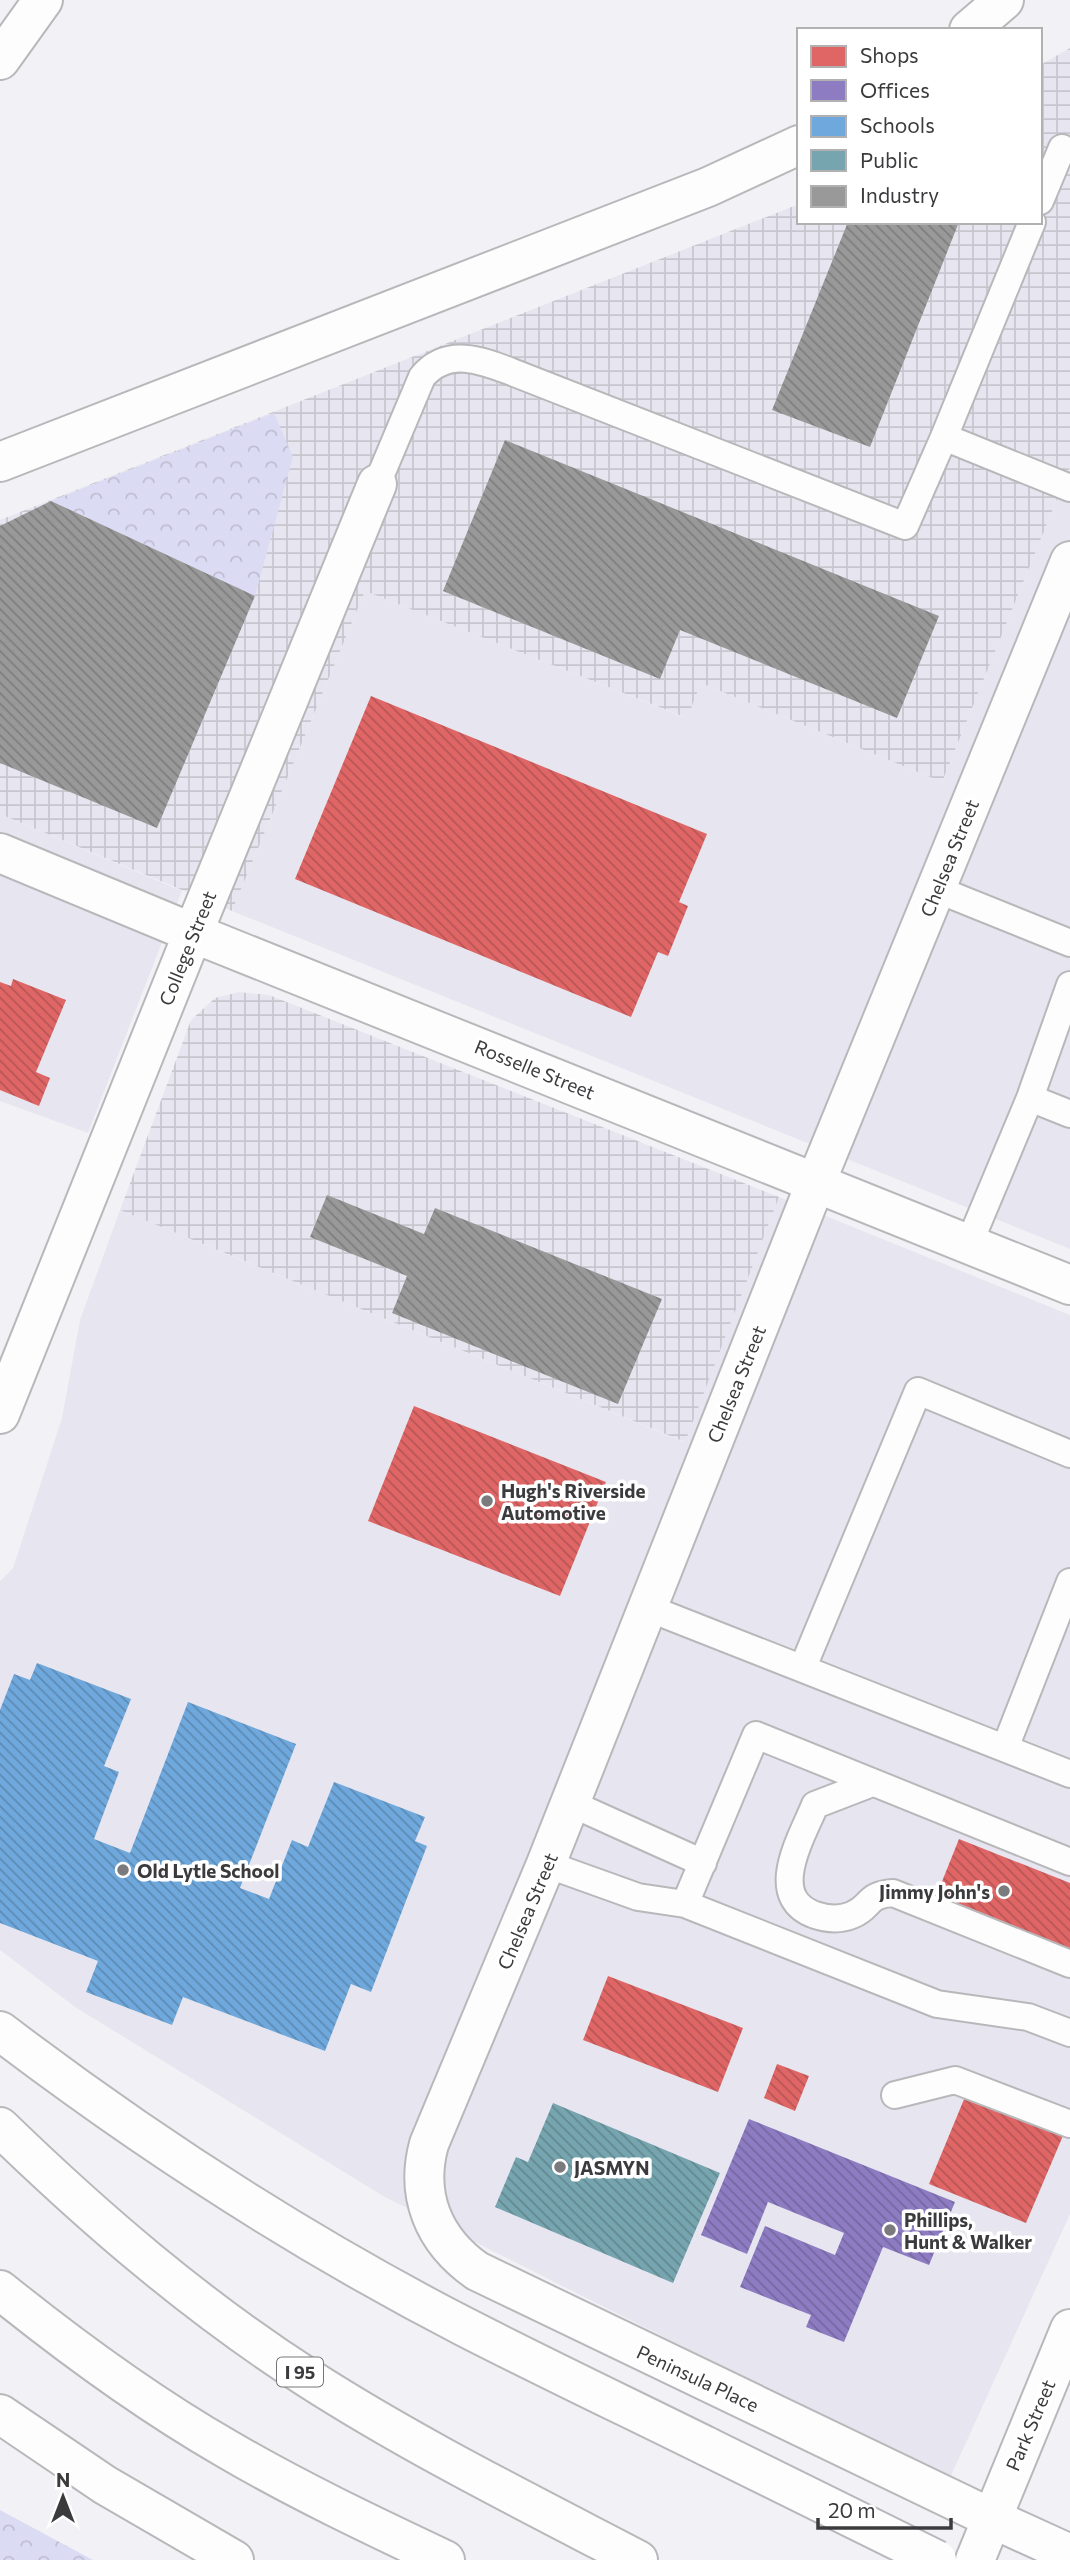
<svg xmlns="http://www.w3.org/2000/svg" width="1070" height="2560" viewBox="0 0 1070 2560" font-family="Commissioner,sans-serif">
	<defs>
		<pattern id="industrial-grid" width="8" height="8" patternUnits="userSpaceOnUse" patternTransform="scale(1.75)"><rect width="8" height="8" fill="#e7e6f0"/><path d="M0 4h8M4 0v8" fill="none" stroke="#c7c6cf"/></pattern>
		<pattern id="park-crowns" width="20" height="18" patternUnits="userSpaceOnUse" patternTransform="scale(1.75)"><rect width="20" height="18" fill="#dcdbf4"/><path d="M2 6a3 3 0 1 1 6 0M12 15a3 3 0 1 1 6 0" fill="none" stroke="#bebdd2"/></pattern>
		<pattern id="shops-back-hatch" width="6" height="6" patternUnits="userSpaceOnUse" patternTransform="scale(1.75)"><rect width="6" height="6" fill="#e06666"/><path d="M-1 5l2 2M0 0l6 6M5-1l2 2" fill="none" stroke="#b75555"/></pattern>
		<pattern id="offices-back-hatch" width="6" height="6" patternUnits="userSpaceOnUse" patternTransform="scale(1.75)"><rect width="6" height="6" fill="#8e7cc3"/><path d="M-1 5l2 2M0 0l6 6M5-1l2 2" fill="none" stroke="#7567a0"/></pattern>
		<pattern id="schools-back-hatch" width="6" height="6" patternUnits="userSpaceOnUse" patternTransform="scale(1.75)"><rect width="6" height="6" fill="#6fa8dc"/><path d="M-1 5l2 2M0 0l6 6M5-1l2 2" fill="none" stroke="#5c8ab4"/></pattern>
		<pattern id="public-back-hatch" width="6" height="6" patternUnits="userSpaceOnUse" patternTransform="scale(1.75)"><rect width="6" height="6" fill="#76a5af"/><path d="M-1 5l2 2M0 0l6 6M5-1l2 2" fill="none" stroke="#628890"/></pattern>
		<pattern id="industry-back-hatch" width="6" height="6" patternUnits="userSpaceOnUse" patternTransform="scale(1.75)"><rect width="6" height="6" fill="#999"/><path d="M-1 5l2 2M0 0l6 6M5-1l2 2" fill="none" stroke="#7e7e7e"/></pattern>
	</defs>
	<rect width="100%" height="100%" fill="#f2f2f6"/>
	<path fill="#e7e6f0" d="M1070,467v782l-838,-338 133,-320 321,127 15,-35 241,99z
		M0,814l182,77 -94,242 -88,-32z
		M779,1197l291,118v899l-121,266 -566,-284 -308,-189 -75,-57v-369l13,-13 49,-150 18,-98 40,-110 564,232z"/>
	<path fill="url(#industrial-grid)" d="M1070,48v419l-128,315 -241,-99 -14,35 -322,-127 -133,320 -232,-97v-294l799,-316v18h241v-157z
		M239,992l30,3 510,202 -94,245 -565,-232 71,-190 24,-22z"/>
	<path fill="url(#park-crowns)" d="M274,413l19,44 -38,139 -204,-95z
		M0,2510l93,50h-93z"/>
	<path fill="url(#shops-back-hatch)" d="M371,696l336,138 -28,68 9,4 -20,50 -10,-4 -27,65 -336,-138z
		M13,979l53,21 -30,72 14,6 -11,28 -39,-16v-108l11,4z
		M414,1406l192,76 -46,114 -192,-75z
		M959,1839l111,44v69l-135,-53z
		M608,1976l135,52 -25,64 -135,-52z
		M777,2064l32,12 -14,35 -31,-13z
		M967,2092l98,39 -39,92 -97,-39z"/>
	<path fill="url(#offices-back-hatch)" d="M749,2119l206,83 -26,63 -46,-18 -39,95 -38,-15 5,-12 -71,-28 25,-61 70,29 9,-22 -76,-31 -21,52 -46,-19z"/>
	<path fill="url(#schools-back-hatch)" d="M37,1663l94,36 -27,67 15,6 -25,67 36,14 58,-151 108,42 -56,144 29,11 23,-59 16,7 26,-65 91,35 -10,24 12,5 -56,146 -20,-8 -26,67 -142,-54 -11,28 -86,-33 12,-31 -98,-38v-213l14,-36 16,6z"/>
	<path fill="url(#public-back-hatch)" d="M553,2103l167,70 -47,110 -178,-76 21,-50 12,5z"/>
	<path fill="url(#industry-back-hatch)" d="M848,222h111l-89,225 -98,-37z
		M505,440l434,176 -42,102 -217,-88 -20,49 -217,-88z
		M51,501l204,95 -98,232 -157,-65v-237z
		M327,1195l97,39 11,-26 227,91 -44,105 -226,-91 15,-37 -97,-39z"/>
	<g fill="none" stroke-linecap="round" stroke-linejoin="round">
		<defs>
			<path id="lane" d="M1040,201l22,-53
				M944,437l88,-215
				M377,484l45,-107c25,-30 59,-17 90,-5l393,154 39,-89 126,51
				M936,889l134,54
				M1030,1098l40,-113
				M969,1244l61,-146 40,16
				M648,1608l422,166
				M803,1667l115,-276 152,63
				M1005,1748l65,-166
				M872,1783l-57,22c-13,32 -50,92 0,110 12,4 25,5 37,0 20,-8 13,-20 41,-22l177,71
				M570,1803l133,60
				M546,1864l92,33 47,7 252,100 91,13 42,16
				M685,1904l71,-169 314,127
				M895,2095l60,-15 115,44"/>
			<path id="street" d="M0,853l193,80 184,-449
				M991,2518l-514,-247c-44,-31 -62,-76 -48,-127l117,-280 270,-682 254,-621"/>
			<path id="secondary" d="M0,1414l193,-481 877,352
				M975,2560l95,-231"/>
			<path id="highway" d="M969,30l35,-30
				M0,60l43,-60
				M0,462l708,-275 91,-42
				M0,2031c146,111 302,212 465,296 80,41 162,80 243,120
				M0,2127c96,93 196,179 308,251 106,68 219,124 330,182
				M0,2290c72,58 147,113 227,159 70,41 144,76 218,111
				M0,2414l105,71 129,75
				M991,2518l79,36"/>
		</defs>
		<use href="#lane" stroke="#b8b8bb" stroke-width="30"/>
		<use href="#street" stroke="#b8b8bb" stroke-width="42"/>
		<use href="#secondary" stroke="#b8b8bb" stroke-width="42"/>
		<use href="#highway" stroke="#b8b8bb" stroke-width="42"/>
		<use href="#lane" stroke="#fdfdfe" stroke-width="26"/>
		<use href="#street" stroke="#fdfdfe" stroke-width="38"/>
		<use href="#secondary" stroke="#fdfdfe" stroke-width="38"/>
		<use href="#highway" stroke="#fdfdfe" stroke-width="38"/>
		<defs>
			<path id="highway-bridge" d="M708,2447l229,113"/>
		</defs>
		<use href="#highway-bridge" stroke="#b8b8bb" stroke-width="42" stroke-linecap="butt"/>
		<use href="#highway-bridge" stroke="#fdfdfe" stroke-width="38"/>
	</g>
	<g fill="#7b7b7e" stroke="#fff" stroke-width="2.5">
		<circle cx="487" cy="1501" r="7"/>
		<circle cx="123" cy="1870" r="7"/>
		<circle cx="1004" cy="1891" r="7"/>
		<circle cx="560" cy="2167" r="7"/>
		<circle cx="890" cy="2230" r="7"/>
	</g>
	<g text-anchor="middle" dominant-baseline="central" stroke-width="7" stroke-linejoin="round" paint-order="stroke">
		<rect fill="#fff" stroke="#767678" stroke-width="2" x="277" y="2357.5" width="46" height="29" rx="5"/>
		<g font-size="18" font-weight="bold" fill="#3b3b3e">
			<text x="300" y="2372">I 95</text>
		</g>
		<g font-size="19" fill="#3b3b3e" stroke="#fff">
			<text transform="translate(949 858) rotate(-68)">Chelsea Street</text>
			<text transform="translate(187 948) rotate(-68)">College Street</text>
			<text transform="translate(535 1069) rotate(22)">Rosselle Street</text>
			<text transform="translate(736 1384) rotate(-68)">Chelsea Street</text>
			<text transform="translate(527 1911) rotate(-67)">Chelsea Street</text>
			<text transform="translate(698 2378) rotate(25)">Peninsula Place</text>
			<text transform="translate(1030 2425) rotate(-67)">Park Street</text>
		</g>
		<g font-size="19" font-weight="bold" fill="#3b3b3e" stroke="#fff" text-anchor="start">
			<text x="501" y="1490">Hugh's Riverside<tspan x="501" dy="22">Automotive</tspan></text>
			<text x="137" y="1870">Old Lytle School</text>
			<text x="990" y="1891" text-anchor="end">Jimmy John's</text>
			<text x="574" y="2167">JASMYN</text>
			<text x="904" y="2219">Phillips,<tspan x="904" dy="22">Hunt &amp; Walker</tspan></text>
		</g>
	</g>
	<rect x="797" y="28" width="245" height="196" fill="#ffffff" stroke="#b1b1b2" stroke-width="2"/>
	<rect x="811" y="46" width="35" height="21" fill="#e06666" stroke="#b1b1b2" stroke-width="2"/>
	<text x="860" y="63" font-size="21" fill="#3b3b3e">Shops</text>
	<rect x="811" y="80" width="35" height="21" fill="#8e7cc3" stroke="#b1b1b2" stroke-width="2"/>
	<text x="860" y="98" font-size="21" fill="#3b3b3e">Offices</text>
	<rect x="811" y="116" width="35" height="21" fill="#6fa8dc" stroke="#b1b1b2" stroke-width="2"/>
	<text x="860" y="133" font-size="21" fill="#3b3b3e">Schools</text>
	<rect x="811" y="150" width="35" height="21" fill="#76a5af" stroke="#b1b1b2" stroke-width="2"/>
	<text x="860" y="168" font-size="21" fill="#3b3b3e">Public</text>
	<rect x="811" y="186" width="35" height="21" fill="#999999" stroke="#b1b1b2" stroke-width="2"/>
	<text x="860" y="203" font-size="21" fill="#3b3b3e">Industry</text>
	<g transform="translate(63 2497)" stroke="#ffffff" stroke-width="5" paint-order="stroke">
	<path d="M0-5L12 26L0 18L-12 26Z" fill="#3b3b3e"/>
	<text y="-10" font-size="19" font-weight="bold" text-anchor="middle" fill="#3b3b3e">N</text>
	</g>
	<path d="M818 2518v10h133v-10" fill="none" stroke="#3b3b3e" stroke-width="3.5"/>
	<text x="828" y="2518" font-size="21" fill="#3b3b3e" stroke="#ffffff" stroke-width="5" paint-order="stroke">20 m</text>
</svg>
